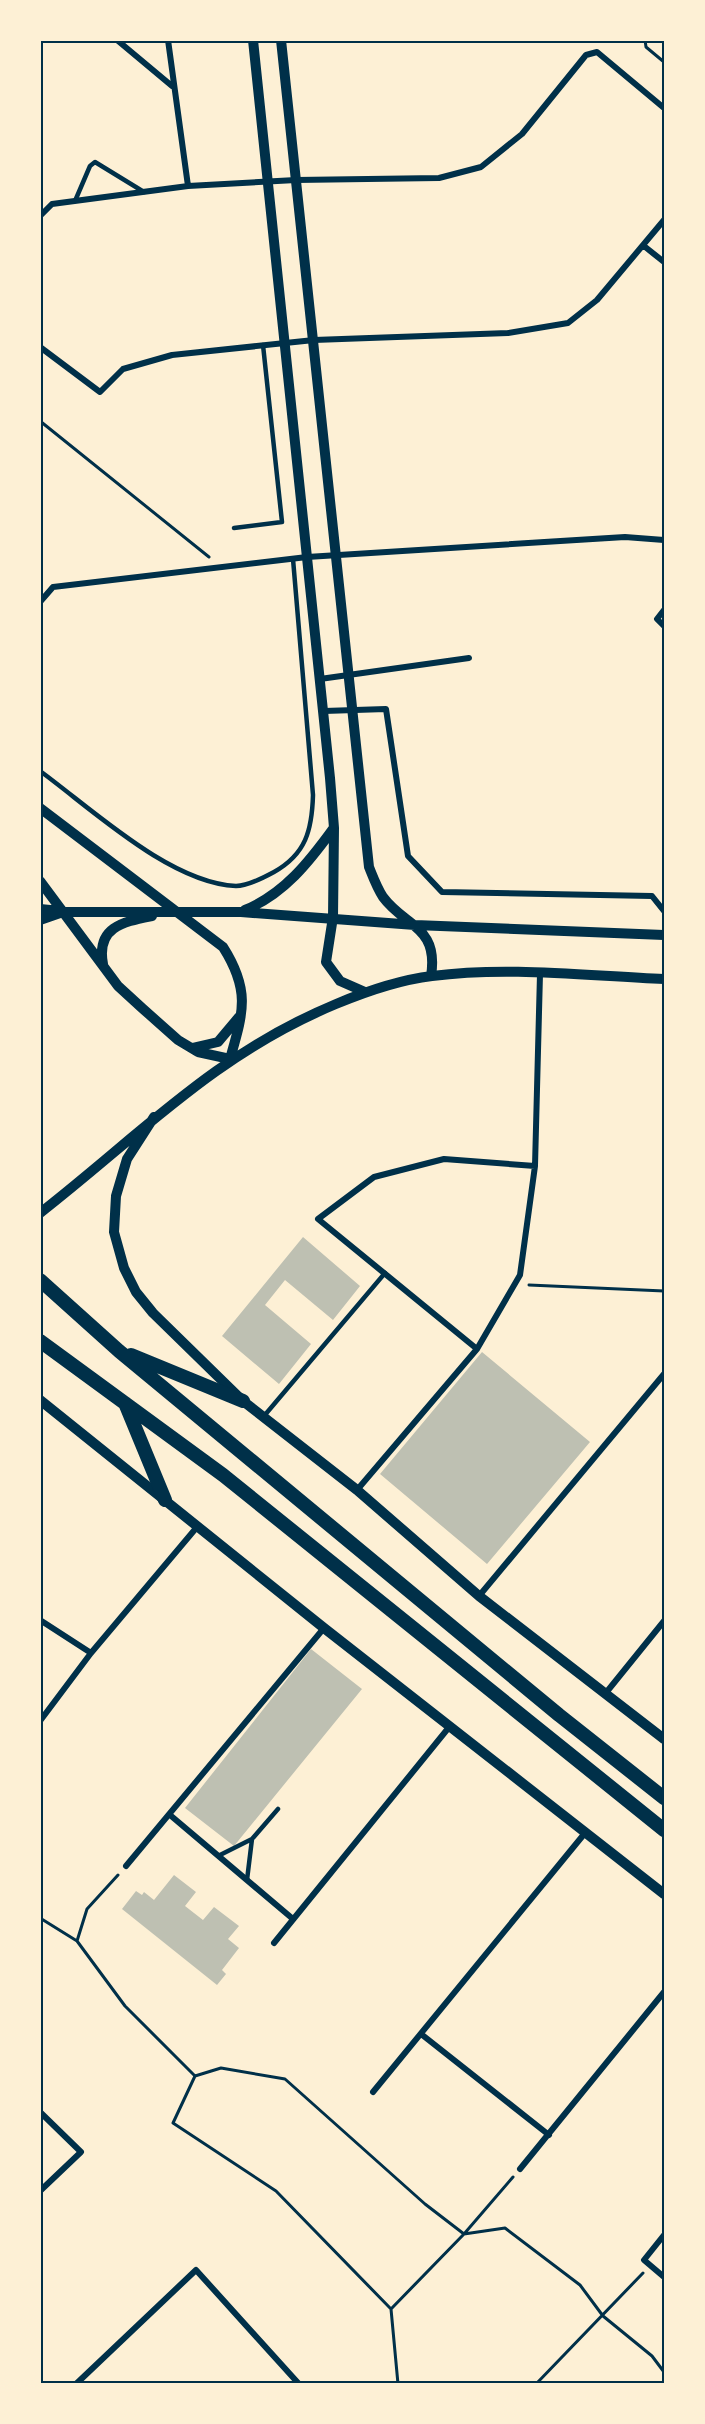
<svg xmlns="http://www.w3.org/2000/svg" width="705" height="2424" viewBox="0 0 705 2424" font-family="'Asap Condensed',sans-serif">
	<rect width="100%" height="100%" fill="#fdf0d5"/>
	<path fill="#bec0b2" d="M303,1237l57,49 -27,34 -48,-40 -20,25 46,39 -32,40 -57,-48z
		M482,1352l108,90 -103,122 -107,-90z
		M311,1649l51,40 -128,157 -49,-38z
		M174,1875l22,17 -11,14 18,14 11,-13 25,19 -11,13 11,9 -17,22 4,4 -9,11 -95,-76 14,-18 6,4 2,-3 10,8z"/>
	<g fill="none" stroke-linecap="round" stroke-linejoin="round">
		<path stroke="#003049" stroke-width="3" d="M645,40l1,7 18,15
			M40,421l169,136
			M529,1285l135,6
			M118,1875l-31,34 -10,32 48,65 70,70
			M40,1918l37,23
			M391,2309l-115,-118 -103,-68 22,-47 26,-8 64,11 140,125 39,30 49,-57
			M398,2384l-7,-75 73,-75 41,-6 75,57 23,31 49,40 12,16
			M536,2384l107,-111"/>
		<path stroke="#003049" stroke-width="4.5" d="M75,201l15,-35 5,-4 49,30
			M234,528l48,-6 -19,-177
			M40,771c52,38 130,112 196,115 12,0 27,-8 38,-14 32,-18 38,-42 39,-77l-20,-236
			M264,1416l121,-143
			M218,1856l34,-17 26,-30
			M247,1880l5,-41"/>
		<path stroke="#003049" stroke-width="6" d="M117,40l55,46
			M168,40l20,146
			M40,216l12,-12 136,-18 108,-6 143,-2 42,-11 41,-33 64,-79 11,-3 67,56
			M644,246l20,16
			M40,347l60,45 23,-23 49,-14 142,-15 194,-7 60,-10 29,-23 67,-80
			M40,602l13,-15 254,-30 318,-20 39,3
			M664,610l-7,9 7,7
			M320,679l149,-21
			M324,711l62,-2 22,147 34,36 210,4 12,15
			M477,1349l-159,-130 56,-42 70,-18 91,7
			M357,1490l120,-141 43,-74 15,-109 5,-192
			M479,1596l185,-222
			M40,1620l51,33
			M605,1694l59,-73
			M40,1721l51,-68 106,-126
			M170,1815l123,104
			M126,1866l198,-238
			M274,1943l176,-217
			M421,2034l128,101
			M373,2092l212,-259
			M40,2112l41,40 -41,39
			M520,2169l144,-177
			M664,2235l-20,25 20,17
			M76,2384l120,-114 103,114"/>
		<path stroke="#003049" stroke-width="10" d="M253,40l77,738 4,50 -1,89 -7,45 14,19 25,11
			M281,40l88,827c4,10 8,21 14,30 22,30 56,29 48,79
			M40,808l183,139c28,44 20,66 7,112
			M40,881l78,105 24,22 36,32 20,12 32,7
			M40,909l20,2
			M245,910c39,-16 64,-48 88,-81
			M40,920l23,-8h178l174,13 249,10
			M103,964c-7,-37 20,-42 49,-48
			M192,1048l26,-6 21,-25
			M154,1117l-27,42 -11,37 -2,36 10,36 12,24 17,21 90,88 114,89 122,106 185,143
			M40,1213c100,-78 175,-159 296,-209 31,-13 63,-24 96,-28 76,-10 156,0 232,3
			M40,1400l284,228 340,266"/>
		<path stroke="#003049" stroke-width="14" d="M40,1280l79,71 440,364 105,83
			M40,1341l183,134 441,355
			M131,1355l112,46
			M125,1403l40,97"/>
	</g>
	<rect width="705" height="2424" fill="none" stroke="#fdf0d5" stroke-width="84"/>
	<rect x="42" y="42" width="621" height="2340" fill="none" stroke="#003049" stroke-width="2"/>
</svg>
